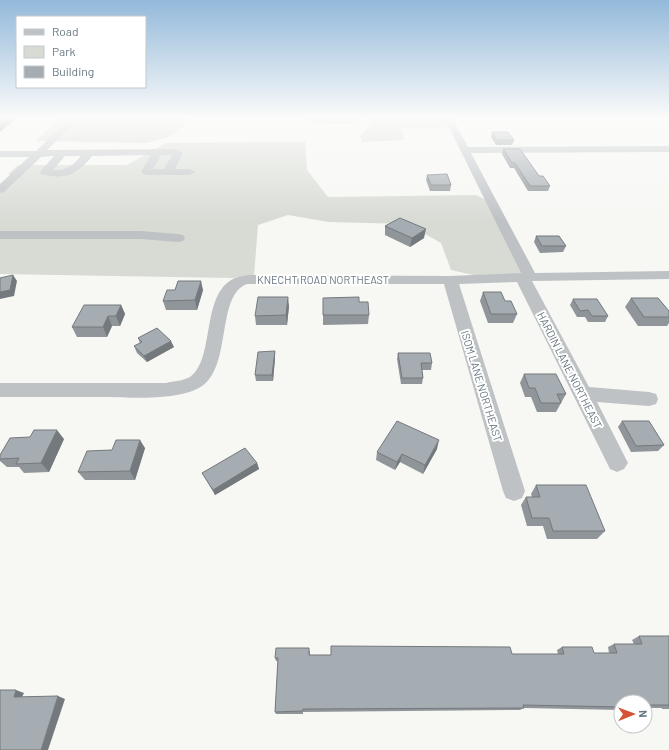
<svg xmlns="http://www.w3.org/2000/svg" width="669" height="750" viewBox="0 0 669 750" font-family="Barlow,sans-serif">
	<rect width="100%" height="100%" fill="#f7f7f4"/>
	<path fill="#d7dbd4" d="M62,117h124l1,5 -16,14 -24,7 -112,-2z
		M372,117h77l4,10 -52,1 3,12 -42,2 -2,-6 10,-11z
		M305,142l2,28 21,27 148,-2 10,5 35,73 -39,4 -31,-7 -10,-27 -34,-19 -78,-2 -41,-7 -30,10 -4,51 -22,2 -232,-4v-87l16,-12 -8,-1 10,-9h109l39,-22z"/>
	<path fill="#b5c1c5" d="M302,117h58c-2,2 -5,5 -7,6 -11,3 -43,1 -51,-6z"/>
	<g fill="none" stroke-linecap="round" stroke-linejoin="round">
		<path fill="#bec2c5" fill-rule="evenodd" d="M72,117h9l-34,33 129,-1 7,4 -8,16h15l5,3 -5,3h-44l-5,-3 10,-17 -59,1c-15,19 -27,24 -51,18l-1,-2 14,-16 -13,1 -37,35 -4,1v-9l29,-27h-29v-6h36zM161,155h11l-8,14h-11zM65,156h16c-8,10 -15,15 -28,14z
			M444,117h8l16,30 201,-1v6l-198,1 64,120 134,-2v8l-137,2 57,106 60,5 7,2 2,5 -2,5 -7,2 -52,-4 31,61 -4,6 -7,3 -7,-3 -93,-187 -58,2 66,207 -3,7 -8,3 -8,-3 -3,-7 -59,-207h-197c-31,11 -15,82 -45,102 -23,16 -77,11 -105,11 -32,0 -65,0 -97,0v-14h166c8,-2 17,-2 24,-6 25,-18 11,-78 41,-97 5,-3 12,-4 18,-5l201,1 71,-3z
			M0,231h141l37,3 5,1 2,3 -2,3 -5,1 -37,-3h-141z"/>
	</g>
	<path fill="#8f9599" d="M492,132l22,8 -2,5h-16l-5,-8z
		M503,149l36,27 11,10 -2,5h-20l-14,-23h-4l-8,-14z
		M427,175l24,10 -1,6h-20l-4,-11z
		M385,226l39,12 -14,9 -25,-12z
		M536,236l30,10 -3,6 -23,1 -6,-11z
		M203,290l-6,20h-31l-3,-9z
		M483,292l22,9 12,13 -4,9h-25l-8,-22z
		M323,298l36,4 10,13 -1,9 -45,1z
		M631,298l38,13v12l-2,3h-29l-13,-19z
		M573,299l35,17 -3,6h-17l-3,-5h-8l-7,-12z
		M121,305l4,9 -5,12h-8l-5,11h-30l-5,-10z
		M289,306l-2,19h-31l-1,-9z
		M138,338l36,9 -27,15 -10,-9 -3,-7 6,-3z
		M275,351v7l-2,23h-17l-1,-6z
		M398,353l34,10 -1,7h-9l1,8 -1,6h-21l-4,-25z
		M524,374l42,20 -10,18h-19l-6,-15h-6l-5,-14z
		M622,421l42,24 -6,6 -27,1 -13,-25z
		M64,439l-15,33 -25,1 -5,-6h-12l-7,-6v-2z
		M145,448l-10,32h-50l-7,-8 34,-22z
		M437,449l-14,25 -23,-12 -5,8 -19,-10 1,-8z
		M257,463l2,6 -44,26 -10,-17 -3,-5z
		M536,485l69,46 -8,8h-50l-4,-13h-16l-6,-21 5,-8h6l-1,-3z
		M639,636h30v73h-7v-1h-17v-6h-24v8l-97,-2 -4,2 -217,2v2h-27l-1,-2 3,-51h-2l-1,-3 35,-7v4l248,-1 -1,-4 5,-3 32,6h15l-1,-6 6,-3h20l-2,-4z"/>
	<path fill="#74797d" d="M1,117h17l-18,15v-14z
		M426,229l-2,9 -14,9 2,-9z
		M13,275l4,6 -3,15 -14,3v-7z
		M201,281l2,9 -6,20 -2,-10z
		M288,297l1,9 -2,19 -1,-10z
		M121,305l4,9 -5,12 -4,-10z
		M108,316l4,10 -5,11 -4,-10z
		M171,341l3,6 -27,15 -3,-6z
		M275,351v7l-2,23 -1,-6z
		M57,430l7,9 -15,33 -8,-9z
		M140,440l5,8 -10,32 -5,-9z
		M439,440l-2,9 -14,25 2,-9z
		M402,454l-2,8 -5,8 2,-8z
		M257,463l2,6 -44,26 -2,-5z
		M16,690l8,3 -3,6 -7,-2z
		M58,696l7,3 -17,51h-7z"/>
	<path fill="#a6adb2" stroke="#74797d" d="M492,132h16l6,8h-17z
		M503,149h17l19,27h4l7,10h-20l-15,-23h-3z
		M447,174l4,11h-20l-4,-10z
		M400,218l26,11 -14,9 -27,-12z
		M536,236h23l7,10h-24z
		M13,275l-3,15 -10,2v-14z
		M178,281h23l-6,19 -32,1 4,-11h8z
		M483,292h18l4,9h6l6,13h-26z
		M258,297h30l-2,18 -31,1z
		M359,297v5h9l1,13h-46v-17z
		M631,298h27l11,13v6h-25z
		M573,299h24l11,17h-16l-4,-6 -8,1z
		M84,305h37l-5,11h-8l-5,11h-31z
		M157,328l14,13 -27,15 -10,-10 8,-4 -4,-4z
		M275,351l-3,24h-17l3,-23z
		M398,353h32l2,10h-11l2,15h-21z
		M524,374h32l10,20h-9l4,9h-20l-6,-15h-6z
		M397,421l42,19 -14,25 -23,-11 -5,8 -20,-10z
		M622,421h27l15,24 -28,1z
		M34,430h23l-16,33 -25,1 3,-6 -19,1v-4l10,-17 20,-1z
		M116,440h24l-10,31 -52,1 9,-21 25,-1z
		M245,448l12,15 -44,27 -11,-17z
		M536,485h50l19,46h-52l-4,-13h-17l-6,-21h14z
		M639,636h30v69h-24v-3h-24v5l-98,-2 1,3 -221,1 -1,2 -27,1 3,-54h-3l1,-10h33v7h22v-9l179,1 2,7h52l-2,-7h30l2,6h23l-3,-9h28z
		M0,690h16l-2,7 44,-1 -17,54h-41z"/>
	<linearGradient id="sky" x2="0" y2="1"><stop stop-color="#93b9da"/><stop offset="0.53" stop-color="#fbfbfa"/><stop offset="1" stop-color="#fbfbfa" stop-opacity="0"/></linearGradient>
	<rect width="669" height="222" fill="url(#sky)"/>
	<g text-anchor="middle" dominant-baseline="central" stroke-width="4" stroke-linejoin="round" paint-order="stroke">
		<g font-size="11" fill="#687882" stroke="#fff">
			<text x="323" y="279">KNECHT ROAD NORTHEAST</text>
			<text transform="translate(570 370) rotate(63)">HARDIN LANE NORTHEAST</text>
			<text transform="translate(482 386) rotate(73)">ISOM LANE NORTHEAST</text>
		</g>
	</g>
	<rect x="16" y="16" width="130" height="72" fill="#ffffff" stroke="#c3c9cd"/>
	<rect x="24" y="29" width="20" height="6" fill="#bec2c5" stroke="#c3c9cd"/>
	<text x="52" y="36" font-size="12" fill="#687882">Road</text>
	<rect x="24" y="46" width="20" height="12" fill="#d7dbd4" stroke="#c3c9cd"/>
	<text x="52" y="56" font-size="12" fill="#687882">Park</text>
	<rect x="24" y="66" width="20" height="12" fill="#a6adb2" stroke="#c3c9cd"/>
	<text x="52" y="76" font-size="12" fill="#687882">Building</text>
	<g transform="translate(633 714) rotate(89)"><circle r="19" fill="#ffffff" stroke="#c3c9cd"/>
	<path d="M0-3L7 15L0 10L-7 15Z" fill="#d45337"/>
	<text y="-6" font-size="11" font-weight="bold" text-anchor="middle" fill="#687882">N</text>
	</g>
</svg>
